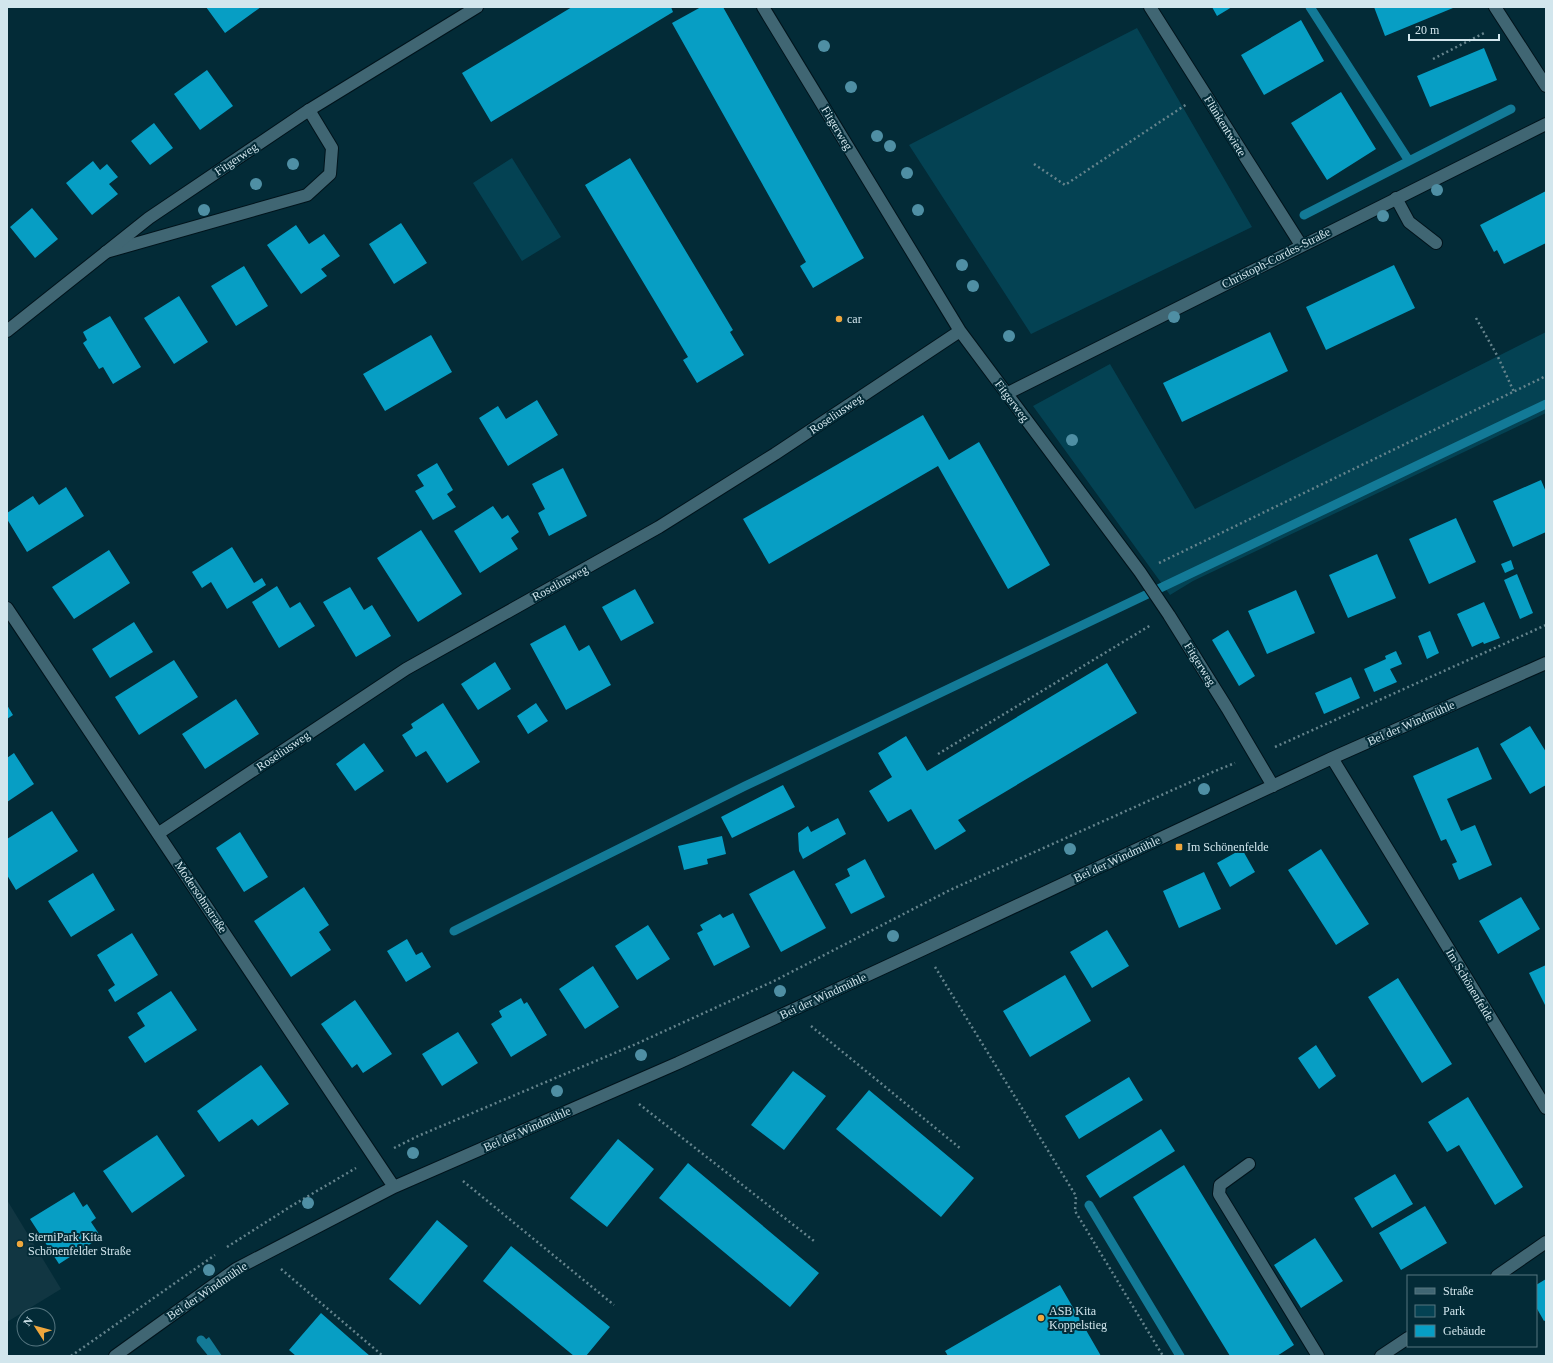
<svg xmlns="http://www.w3.org/2000/svg" width="1553" height="1363" viewBox="0 0 1553 1363" font-family="Georgia,serif">
	<rect width="100%" height="100%" fill="#032b37"/>
	<path fill="#113642" d="M7,1200l54,89 -54,33z"/>
	<path fill="#044253" d="M1137,28l115,199 -221,107 -122,-189z
		M512,158l49,79 -39,24 -49,-78z
		M1546,332v81l-353,168 -23,14 -137,-189 77,-42 85,145z"/>
	<path fill="#137a97" d="M209,1337l13,19h-13l-9,-12z"/>
	<g fill="none" stroke-linecap="round" stroke-linejoin="round">
		<path stroke="#137a97" stroke-width="9" d="M1409,161l102,-52
			M1304,215l105,-54 -99,-154
			M454,931l291,-145 801,-382
			M1089,1205l91,151
			M201,1340l13,16"/>
	</g>
	<path fill="#079ec4" d="M206,7h55l-36,26z
		M572,7h99l2,5 -182,110 -29,-49z
		M701,7h22l141,251 -51,30 -13,-22 6,-4 -134,-239z
		M1212,7h20l-15,9z
		M1374,7h79v1l-68,28z
		M1301,20l23,41 -60,34 -23,-40z
		M1484,48l13,32 -67,27 -13,-31z
		M207,70l26,36 -33,24 -26,-36z
		M1341,92l35,57 -49,31 -36,-57z
		M154,123l19,25 -23,17 -19,-24z
		M630,158l103,172 -3,2 14,23 -47,28 -14,-23 5,-3 -103,-172z
		M93,161l7,9 7,-6 11,13 -9,7 9,10 -26,21 -26,-32z
		M1546,191v52l-42,21 -7,-14 -3,2 -14,-27z
		M32,208l26,31 -23,19 -25,-31z
		M401,223l26,40 -33,21 -25,-40z
		M296,225l13,19 15,-10 16,22 -19,13 6,7 -26,18 -34,-49z
		M1394,265l21,43 -89,42 -20,-43z
		M244,266l24,40 -32,20 -25,-40z
		M179,296l29,46 -34,22 -30,-46z
		M110,316l31,51 -28,17 -10,-17 -4,2 -16,-26 4,-3 -4,-8z
		M1270,332l18,39 -106,51 -19,-39z
		M431,335l21,37 -67,39 -22,-37z
		M537,400l21,35 -50,31 -29,-48 19,-12 8,13z
		M923,415l26,45 30,-18 71,123 -42,24 -70,-123 -169,98 -26,-45z
		M437,463l16,27 -6,4 9,13 -23,13 -18,-29 9,-5 -7,-11z
		M563,468l24,48 -38,20 -11,-23 7,-4 -13,-25z
		M1541,480l5,12v40l-33,15 -20,-46z
		M66,487l18,29 -57,36 -20,-33v-6l26,-17 6,9z
		M493,506l9,13 6,-4 11,17 -8,6 7,11 -38,24 -26,-42z
		M1456,518l20,44 -47,22 -20,-45z
		M421,530l41,64 -44,28 -41,-64z
		M232,547l22,36 8,-5 4,7 -39,24 -16,-27 -9,6 -10,-16z
		M109,550l21,33 -56,36 -22,-32z
		M1377,554l19,44 -48,20 -19,-43z
		M1511,560l3,9 -9,4 -4,-9z
		M1517,574l16,39 -13,6 -16,-39z
		M277,586l13,22 10,-6 15,24 -36,22 -27,-46z
		M350,587l14,23 8,-5 19,31 -35,21 -33,-55z
		M635,589l19,34 -33,18 -19,-34z
		M1296,590l19,43 -48,21 -19,-43z
		M1484,602l16,36 -16,6 -1,-2 -11,5 -15,-33z
		M134,622l19,30 -43,26 -18,-29z
		M565,625l14,26 10,-6 22,40 -45,25 -36,-66z
		M1228,630l27,46 -16,10 -27,-46z
		M1430,631l9,22 -12,6 -9,-23z
		M1396,651l6,13 -12,5 7,13 -23,10 -10,-23 22,-10 -1,-3z
		M174,660l24,37 -59,38 -24,-38z
		M495,662l16,27 -33,21 -17,-26z
		M1107,663l30,50 -179,107 8,11 -31,19 -24,-41 -23,13 -19,-31 23,-14 -14,-24 28,-17 21,35z
		M1351,677l9,21 -36,16 -9,-21z
		M236,699l23,35 -54,35 -23,-35z
		M443,703l37,59 -33,21 -21,-32 -10,6 -14,-22 11,-7 -2,-4z
		M536,703l12,18 -20,13 -11,-18z
		M7,705l6,10 -6,4z
		M1530,726l16,26v33l-16,9 -30,-50z
		M364,743l20,28 -29,20 -19,-27z
		M1478,747l14,32 -45,20 14,32 14,-6 17,40 -33,15 -7,-16 5,-2 -11,-23 -5,2 -28,-65z
		M14,753l20,31 -27,18v-44z
		M783,785l12,22 -63,31 -11,-21z
		M52,811l26,40 -62,39 -9,-15v-36z
		M838,818l8,16 -43,25 -4,-8 -1,-18 10,-7 3,6z
		M240,832l28,45 -24,15 -28,-44z
		M722,836l4,18 -19,5 1,5 -24,6 -6,-24z
		M1242,849l13,23 -25,15 -13,-24z
		M1321,849l48,75 -33,21 -48,-75z
		M865,859l20,38 -34,17 -16,-30 15,-8 -3,-7z
		M794,870l32,58 -45,24 -32,-58z
		M1204,872l17,37 -42,19 -16,-37z
		M93,873l22,37 -44,27 -23,-36z
		M304,887l25,38 -10,7 12,18 -40,27 -37,-56z
		M1521,897l19,32 -42,25 -19,-33z
		M733,913l17,34 -36,19 -17,-33 6,-3 -3,-5 20,-11 3,4z
		M648,925l22,34 -33,21 -22,-34z
		M1107,930l22,36 -37,22 -22,-36z
		M132,933l26,42 -43,27 -7,-12 7,-5 -18,-30z
		M407,939l9,16 6,-3 9,15 -25,15 -19,-31z
		M1546,965v42l-17,-34z
		M593,966l26,41 -34,22 -26,-40z
		M1065,975l26,46 -61,36 -27,-46z
		M1398,978l54,86 -30,19 -54,-86z
		M171,991l26,39 -52,33 -17,-26 17,-11 -8,-13z
		M521,998l3,6 3,-2 20,33 -36,22 -20,-33 11,-7 -3,-6z
		M355,1000l37,54 -29,19 -6,-9 -5,4 -31,-44z
		M458,1032l20,31 -36,23 -20,-32z
		M1316,1045l20,31 -17,13 -21,-31z
		M261,1065l28,39 -31,22 -6,-7 -33,23 -22,-31z
		M793,1071l33,25 -42,54 -33,-25z
		M1129,1077l14,23 -64,39 -14,-23z
		M869,1090l105,88 -33,39 -105,-88z
		M1468,1097l55,90 -28,18 -36,-60 -12,7 -19,-30z
		M1161,1129l14,22 -75,47 -14,-22z
		M157,1135l28,41 -53,37 -29,-42z
		M618,1139l36,30 -47,58 -37,-29z
		M688,1163l131,110 -29,34 -131,-109z
		M1184,1165l110,180 -17,11h-47l-97,-159z
		M1395,1174l18,30 -41,24 -18,-30z
		M74,1192l9,15 4,-3 9,14 -5,4 10,15 -42,27 -29,-45z
		M1425,1206l22,37 -46,27 -22,-37z
		M437,1220l31,26 -48,59 -31,-26z
		M1315,1238l28,43 -42,27 -27,-43z
		M511,1246l99,81 -24,29h-12l-91,-75z
		M1546,1279v41l-2,1 -8,-14v-22z
		M1060,1285l41,71h-153l-3,-5z
		M321,1313l42,37 7,6h-74l-7,-6z"/>
	<g fill="none" stroke-linecap="round" stroke-linejoin="round">
		<defs>
			<path id="lane" d="M1396,198l13,24 27,21
				M106,252l201,-57 23,-21 2,-26 -23,-38
				M1249,1164l-29,21 -1,9 99,162"/>
			<path id="street" d="M763,7l197,324 180,241 29,43 58,93 46,78
				M1150,7l151,238
				M1495,7l51,79
				M7,331l142,-113 160,-108 168,-103
				M1006,394l540,-270
				M7,608l387,579
				M1332,758l214,350
				M159,833l247,-164 253,-142 116,-73 185,-123
				M1497,1276l49,-34
				M115,1356l121,-87 158,-82 284,-124 246,-114 408,-191 214,-95
				M1381,1356l27,-18"/>
		</defs>
		<use href="#lane" stroke="#00131b" stroke-width="14"/>
		<use href="#street" stroke="#00131b" stroke-width="14"/>
		<path stroke="#65848d" stroke-width="2.5" stroke-dasharray="2 3" stroke-linecap="butt" d="M1433,59l53,-27
			M1034,164l31,21 122,-81
			M1476,318l22,39 16,35
			M1159,563l387,-187
			M1275,747l271,-122
			M938,754l213,-129
			M935,967l141,229 -1,15 88,145
			M811,1026l150,123
			M639,1104l175,137
			M394,1148l24,-12 218,-92 138,-63 176,-91 265,-119 20,-8
			M463,1181l151,124
			M227,1247l66,-42 63,-37
			M281,1269l102,87
			M71,1356l144,-101"/>
		<use href="#lane" stroke="#406673" stroke-width="12"/>
		<use href="#street" stroke="#406673" stroke-width="12"/>
	</g>
	<g fill="#4f8fa4">
		<circle cx="824" cy="46" r="6"/>
		<circle cx="851" cy="87" r="6"/>
		<circle cx="877" cy="136" r="6"/>
		<circle cx="890" cy="146" r="6"/>
		<circle cx="293" cy="164" r="6"/>
		<circle cx="907" cy="173" r="6"/>
		<circle cx="256" cy="184" r="6"/>
		<circle cx="1437" cy="190" r="6"/>
		<circle cx="204" cy="210" r="6"/>
		<circle cx="918" cy="210" r="6"/>
		<circle cx="1383" cy="216" r="6"/>
		<circle cx="962" cy="265" r="6"/>
		<circle cx="973" cy="286" r="6"/>
		<circle cx="1174" cy="317" r="6"/>
		<circle cx="1009" cy="336" r="6"/>
		<circle cx="1072" cy="440" r="6"/>
		<circle cx="1204" cy="789" r="6"/>
		<circle cx="1070" cy="849" r="6"/>
		<circle cx="893" cy="936" r="6"/>
		<circle cx="780" cy="991" r="6"/>
		<circle cx="641" cy="1055" r="6"/>
		<circle cx="557" cy="1091" r="6"/>
		<circle cx="413" cy="1153" r="6"/>
		<circle cx="308" cy="1203" r="6"/>
		<circle cx="209" cy="1270" r="6"/>
	</g>
	<g fill="#efa73d" stroke="#032b37" stroke-width="1.5">
		<circle cx="839" cy="319" r="4"/>
		<rect x="1175" y="843" width="8" height="8" rx="2"/>
		<circle cx="20" cy="1244" r="4"/>
		<circle cx="1041" cy="1318" r="4"/>
	</g>
	<g text-anchor="middle" dominant-baseline="central" stroke-width="4" stroke-linejoin="round" paint-order="stroke">
		<g font-size="12" fill="#d2e6ed" stroke="#032b37">
			<text transform="translate(1225 126) rotate(58)">Flünkentwiete</text>
			<text transform="translate(837 128) rotate(59)">Fitgerweg</text>
			<text transform="translate(236 159) rotate(-34)">Fitgerweg</text>
			<text transform="translate(1276 258) rotate(-27)">Christoph-Cordes-Straße</text>
			<text transform="translate(1012 401) rotate(53)">Fitgerweg</text>
			<text transform="translate(836 414) rotate(-34)">Roseliusweg</text>
			<text transform="translate(560 583) rotate(-29)">Roseliusweg</text>
			<text transform="translate(1200 664) rotate(58)">Fitgerweg</text>
			<text transform="translate(1411 723) rotate(-24)">Bei der Windmühle</text>
			<text transform="translate(283 751) rotate(-34)">Roseliusweg</text>
			<text transform="translate(1117 859) rotate(-25)">Bei der Windmühle</text>
			<text transform="translate(201 897) rotate(56)">Modersohnstraße</text>
			<text transform="translate(1470 985) rotate(59)">Im Schönenfelde</text>
			<text transform="translate(823 996) rotate(-25)">Bei der Windmühle</text>
			<text transform="translate(527 1129) rotate(-24)">Bei der Windmühle</text>
			<text transform="translate(207 1291) rotate(-34)">Bei der Windmühle</text>
		</g>
		<g font-size="12" fill="#d2e6ed" stroke="#032b37" text-anchor="start">
			<text x="847" y="319">car</text>
			<text x="1187" y="847">Im Schönenfelde</text>
			<text x="28" y="1237">SterniPark Kita<tspan x="28" dy="14">Schönenfelder Straße</tspan></text>
			<text x="1049" y="1311">ASB Kita<tspan x="1049" dy="14">Koppelstieg</tspan></text>
		</g>
	</g>
	<rect width="1553" height="1363" fill="none" stroke="#d2e6ed" stroke-width="16"/>
	<rect x="1407" y="1275" width="130" height="72" fill="#032b37" stroke="#567680"/>
	<rect x="1415" y="1288" width="20" height="6" fill="#406673" stroke="#567680"/>
	<text x="1443" y="1295" font-size="12" fill="#d2e6ed">Straße</text>
	<rect x="1415" y="1305" width="20" height="12" fill="#044253" stroke="#567680"/>
	<text x="1443" y="1315" font-size="12" fill="#d2e6ed">Park</text>
	<rect x="1415" y="1325" width="20" height="12" fill="#079ec4" stroke="#567680"/>
	<text x="1443" y="1335" font-size="12" fill="#d2e6ed">Gebäude</text>
	<g transform="translate(36 1327) rotate(306)"><circle r="19" fill="#032b37" stroke="#567680"/>
	<path d="M0-3L7 15L0 10L-7 15Z" fill="#efa73d"/>
	<text y="-6" font-size="11" font-weight="bold" text-anchor="middle" fill="#d2e6ed">N</text>
	</g>
	<path d="M1409 34v6h90v-6" fill="none" stroke="#d2e6ed" stroke-width="2"/>
	<text x="1415" y="34" font-size="12" fill="#d2e6ed" stroke="#032b37" stroke-width="3" paint-order="stroke">20 m</text>
</svg>
